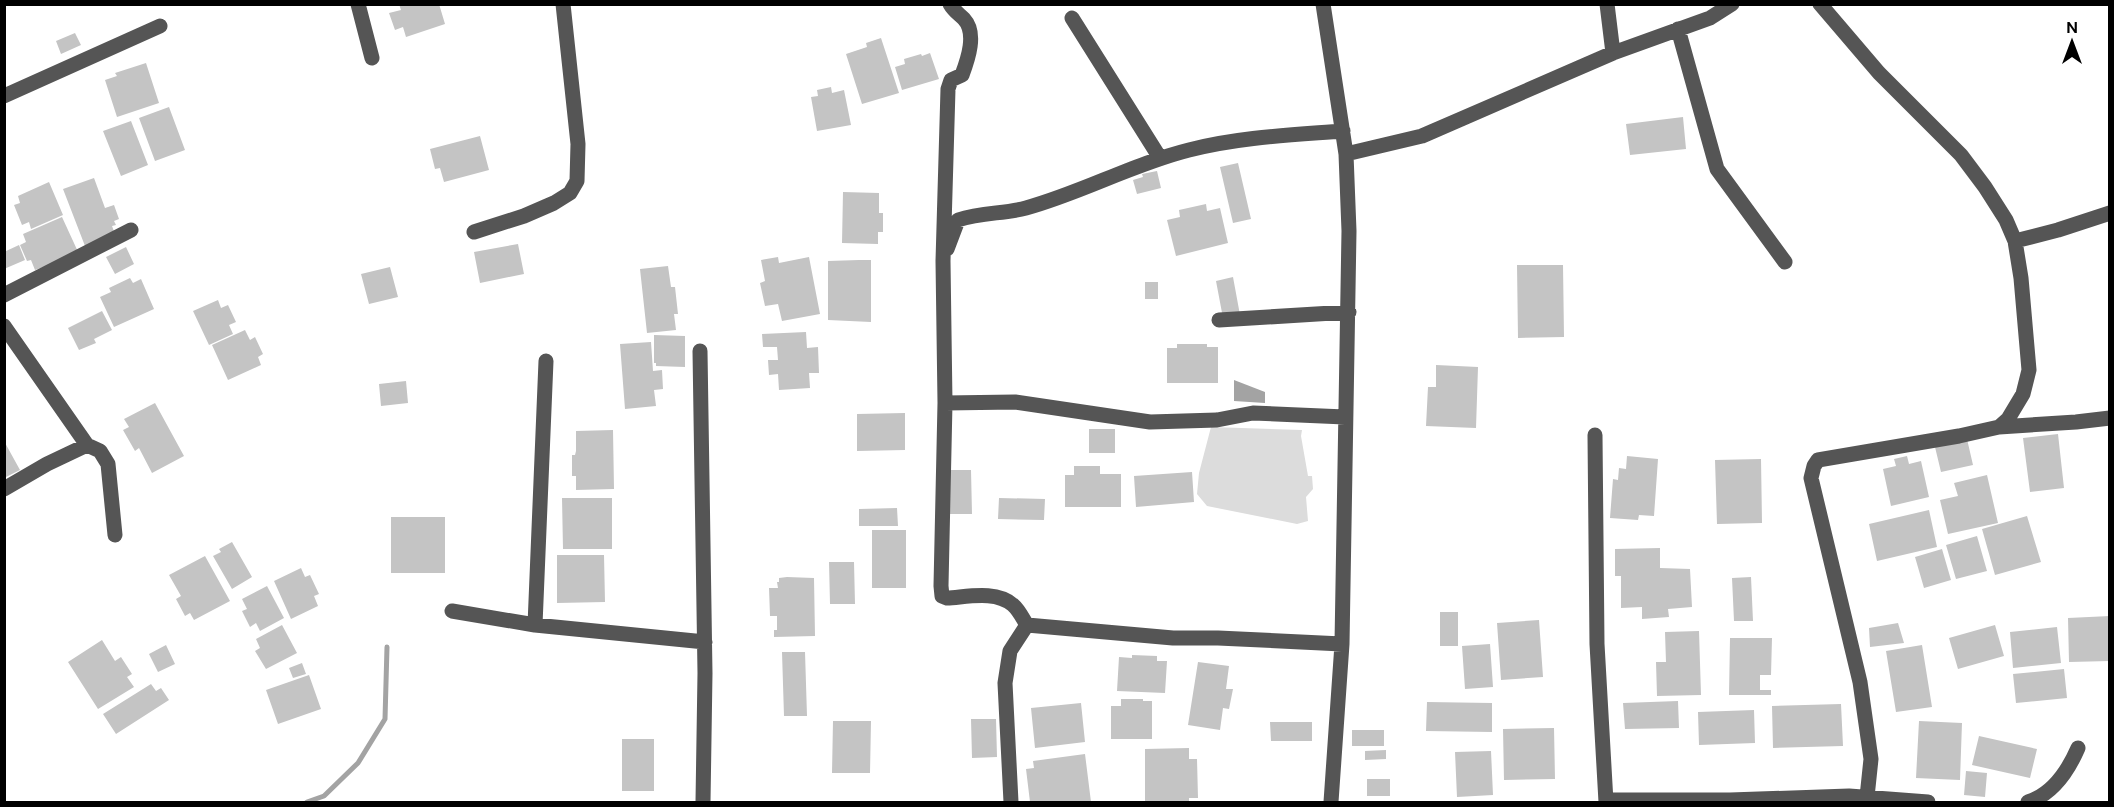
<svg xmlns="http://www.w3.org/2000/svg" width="2114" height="807" viewBox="0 0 2114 807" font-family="'DM Sans',sans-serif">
	<rect width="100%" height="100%" fill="#fff"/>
	<path fill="#dcdcdc" d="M1211,427l91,3 -1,6 7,40h4l1,13 -7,8 2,24 -11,3 -90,-18 -10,-12 2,-21z"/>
	<path fill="#a3a3a3" d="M1234,380l31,12v11l-31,-2z"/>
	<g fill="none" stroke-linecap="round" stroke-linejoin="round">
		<path stroke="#a3a3a3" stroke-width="5" d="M307,802l17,-6 34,-33 27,-44 2,-72"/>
	</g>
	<path fill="#c4c4c4" d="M399,4h40l6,20 -39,13 -3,-10 -8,3 -6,-17 12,-3z
		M75,33l6,12 -20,9 -5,-13z
		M881,38l18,55 -37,11 -16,-50 21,-7 -1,-4z
		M930,53l9,26 -37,11 -7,-23 10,-3 -1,-5 17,-5 1,2z
		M146,63l13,40 -42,14 -12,-37 12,-4 -2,-3z
		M831,87l1,6 12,-3 7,35 -34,6 -6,-34 7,-1 -1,-6z
		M169,107l16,43 -30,11 -16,-43z
		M1683,117l3,32 -56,6 -4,-31z
		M131,121l17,44 -27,11 -18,-45z
		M480,136l9,34 -45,12 -4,-14 -5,1 -5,-20z
		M1238,163l13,56 -18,4 -13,-56z
		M1157,171l4,17 -24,6 -4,-14 10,-3 -1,-3z
		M94,178l11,30 9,-3 5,14 -5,2 2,4 -4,1 3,8 -30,12 -22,-57z
		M49,182l14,33 -32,14 -2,-7 -7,3 -8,-20 6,-2 -2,-7z
		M843,192l36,1v20h4v19h-5v12l-36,-1z
		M1206,204l1,7 13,-3 8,35 -52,13 -9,-36 13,-3 -1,-7z
		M62,217l17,37 -44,16 -4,-10 -4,1 -7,-16 6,-3 -3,-8z
		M518,244l6,30 -44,9 -6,-31z
		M19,245l6,15 -21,9v-17z
		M126,247l8,17 -19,10 -9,-17z
		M778,257l1,6 30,-6 11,57 -38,7 -4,-17 -13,2 -5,-23 5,-2 -4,-21z
		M859,260h12v62l-43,-2v-59z
		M1517,265h46l1,72 -46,1z
		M668,266l3,21h4l3,27h-4l2,16 -29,3 -7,-64z
		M390,267l8,30 -29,7 -8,-30z
		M1233,277l7,38 -17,3 -7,-37z
		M130,278l3,5 8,-4 13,30 -40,18 -14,-30 11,-5 -2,-4z
		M1145,282h13v17h-13z
		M218,300l3,8 7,-3 8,17 -7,3 4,9 -24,11 -16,-34z
		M102,311l10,19 -18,9 2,4 -17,7 -11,-22z
		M245,330l5,10 5,-3 8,17 -5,3 3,8 -33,15 -16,-35z
		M806,332l1,16 11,-1 1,26h-10l1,15 -31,2 -1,-16 -9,1 -1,-15h10l-1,-13h-14l-1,-13z
		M654,335l31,1v31l-29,-1v-3h-2z
		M651,342l2,29 9,-1 1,19 -9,1 2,16 -31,3 -5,-65z
		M1177,344h30v3h11v36h-51v-35h10z
		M1436,365l42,2 -2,61 -50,-2 2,-39h8z
		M406,381l2,22 -27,3 -2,-22z
		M155,403l29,53 -32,17 -13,-25 -4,3 -12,-21 6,-3 -5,-8z
		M905,413v37l-48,1v-37z
		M1089,429h26v24h-26z
		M613,430l1,59 -38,1v-14h-4v-21h3l1,-4v-20z
		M2058,434l6,54 -34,4 -7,-54z
		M1967,439l6,26 -32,7 -6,-25z
		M4,441l16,29 -16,8z
		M1627,456l31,3 -4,57 -15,-1 -1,5 -28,-2 3,-39 5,1 1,-12 7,1z
		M1907,456l2,8 12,-3 8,36 -38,9 -8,-37 13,-3 -2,-7z
		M1761,459l1,64 -45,1 -2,-64z
		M1074,466h26v8h21v33h-56v-32h9z
		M950,470h21l1,44h-22z
		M1192,472l2,30 -58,5 -2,-31z
		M1987,475l11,48 -50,11 -8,-34 18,-4 -4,-13z
		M562,498h50v51h-49z
		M999,498l46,1 -1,21 -46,-1z
		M897,508l1,18h-39v-17z
		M1929,510l8,37 -60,14 -8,-37z
		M2027,516l14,46 -46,13 -13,-46z
		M391,517h54v56h-54z
		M872,530h34v58h-34z
		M1977,536l10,35 -31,8 -10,-34z
		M232,542l20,35 -20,12 -19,-33 8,-4 -2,-3z
		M1660,548v20l30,1 2,38 -24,2 1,8 -27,2v-12l-21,1v-32h-6v-27z
		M1942,549l9,31 -27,8 -9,-31z
		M557,555h47l1,47 -48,1z
		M205,556l25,45 -36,19 -4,-7 -5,3 -9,-17 5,-3 -12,-21z
		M829,562h25l1,42h-25z
		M301,568l4,9 5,-2 9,19 -5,2 4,10 -27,13 -17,-38z
		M787,577l27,1 1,58 -41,1v-7h3v-14h-7l-1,-28h9l-1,-6h2v-4z
		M1751,577l2,44h-19l-2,-43z
		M267,586l17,32 -24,13 -4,-8 -6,4 -8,-16 5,-2 -5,-10z
		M1440,612h18v34h-18z
		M2110,616v45l-41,1 -1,-44z
		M1539,620l4,57 -42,3 -4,-57z
		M1898,623l6,20 -34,4 -1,-19z
		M282,625l15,28 -31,16 -11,-18 5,-3 -4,-9z
		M1995,625l9,31 -46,13 -9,-31z
		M2057,627l4,36 -48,5 -3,-36z
		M1699,631l2,64 -44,1 -1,-34h10l-1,-30z
		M1730,638h42l-1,37h-11v15h11v5h-42z
		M102,640l13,21 6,-4 11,17 -5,3 7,10 -36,22 -30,-47z
		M1490,644l3,43 -28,2 -3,-43z
		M166,645l9,19 -17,8 -9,-18z
		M1922,645l10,62 -36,5 -10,-61z
		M782,652h23l2,64h-23z
		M1132,655l25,1v5h10l-2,32 -48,-2 2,-34 13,1z
		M1198,662l31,4 -3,23h7l-4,20 -6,-1 -3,22 -32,-5z
		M302,663l4,11 -13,4 -4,-10z
		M2064,669l3,29 -51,5 -3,-29z
		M309,675l12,34 -43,15 -12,-34z
		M151,684l5,7 5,-3 8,12 -53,34 -13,-20z
		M1121,699h22v2h9v38h-41v-33h10z
		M1678,701l1,27 -54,1 -2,-26z
		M1427,702l65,1v29l-66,-1z
		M1081,703l4,39 -50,6 -4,-40z
		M1841,704l2,42 -70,2 -1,-42z
		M1754,710l1,33 -56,2 -1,-33z
		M971,719h25l1,38 -25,1z
		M833,721h38l-1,52h-38z
		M1919,721l43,2 -2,57 -44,-2z
		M1270,722h42v19h-41z
		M1554,728l1,51 -51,1 -1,-51z
		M1352,730h32v16h-32z
		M1979,736l58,13 -7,29 -58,-13z
		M622,739h32v52h-32z
		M1189,748v11h8l1,39h-9v4h-44v-53z
		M1386,750v9l-21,1v-9z
		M1491,751l2,44 -36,2 -2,-45z
		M1085,754l6,48h-61l-4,-33 8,-1 -1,-7z
		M1966,771l21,2 -2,24 -21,-2z
		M1367,779h23v17h-23z"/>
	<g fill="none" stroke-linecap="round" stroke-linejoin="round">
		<path stroke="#555" stroke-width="15" d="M358,4l14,54
			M950,4c4,7 9,10 14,15 13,14 4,40 -2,56l-11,5 -3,9 -5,172 2,142 -4,183 1,10 5,2c20,-1 49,-8 66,7 6,5 10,14 14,20l146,13h45l124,6
			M1323,4l23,150 3,77 -7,413 -11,158
			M1607,4l6,49
			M1820,4l59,69 82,82 24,32 21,33 9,21 6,37 8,92 -6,24 -15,25 -9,8 -40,9 -141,24 -4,6 -3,12 49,204 11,77 -4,38
			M1072,18l88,140
			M1678,29l39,140 68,93
			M4,96l156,-70
			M1346,154l76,-18 191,-83 97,-35 22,-14
			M474,232l50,-16 30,-13 16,-10 7,-12 1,-37 -15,-140
			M2015,241l43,-11 52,-17
			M947,249l11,-29c24,-8 46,-6 68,-12 55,-15 107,-44 163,-58 50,-13 103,-15 154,-19
			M4,295l127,-65
			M1219,320l130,-8
			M4,326l83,119 13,6 8,13 7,71
			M700,351l5,322 -2,129
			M945,403l70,-1 135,20 67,-2 36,-7 92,4
			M1999,427l77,-5 34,-4
			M1595,435l2,209 9,158
			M4,489l43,-25 40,-19
			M452,611l83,14 170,17
			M535,625l11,-264
			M1606,800h124l119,-4 79,6
			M1011,802l-6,-119 5,-32 17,-26
			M2028,802c25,-8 40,-31 50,-54"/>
	</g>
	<rect width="2114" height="807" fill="none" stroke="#000000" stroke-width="12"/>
	<g transform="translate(2072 42)" stroke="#ffffff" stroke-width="4.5" paint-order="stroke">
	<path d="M0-4.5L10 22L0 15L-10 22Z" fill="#000000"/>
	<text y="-9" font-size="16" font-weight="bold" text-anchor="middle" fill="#000000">N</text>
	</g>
</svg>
